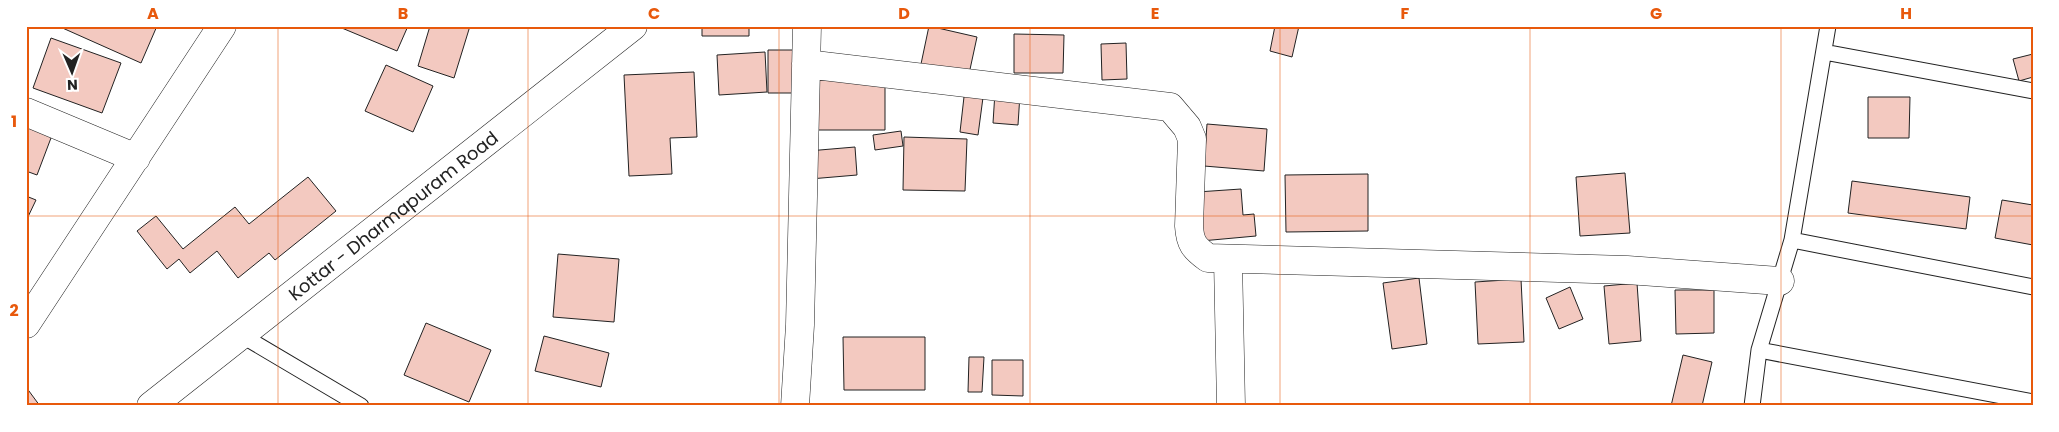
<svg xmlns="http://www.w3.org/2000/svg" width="2059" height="432" viewBox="0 0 2059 432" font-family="Poppins,sans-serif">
	<rect width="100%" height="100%" fill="#fff"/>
	<path fill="#f3c9c0" stroke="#222" d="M58,26h99l-16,37z
		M337,26h71l-11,25z
		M430,26h40l-16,52 -36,-12z
		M702,26h47v10h-47z
		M929,26l48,11 -8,37 -48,-10z
		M1275,26h24l-7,31 -22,-6z
		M1014,34l50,1 -1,38h-49z
		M51,38l70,25 -19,50 -69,-25z
		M1126,43l1,36 -25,1 -1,-36z
		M768,50h25l1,43h-26z
		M765,52l2,40 -48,3 -2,-40z
		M2033,54v23l-14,4 -6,-22z
		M386,65l47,21 -20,46 -48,-21z
		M694,72l3,65 -27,1 2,36 -43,2 -5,-101z
		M814,80h71v50h-71z
		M965,88l19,2 -6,45 -18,-3z
		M995,92l25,2 -2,31 -25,-2z
		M1868,97h42l-1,41h-41z
		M26,119l28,11 -17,45 -11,-4z
		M1207,124l60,5 -3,42 -60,-5z
		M901,131l2,15 -28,4 -2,-15z
		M904,137l63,2 -2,52 -62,-1z
		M855,147l2,28 -47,4 -2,-28z
		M1625,173l5,60 -50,3 -4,-59z
		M1368,174v57l-82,1 -1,-57z
		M308,177l28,34 -61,49 -6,-7 -31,25 -21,-27 -27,22 -11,-14 -12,10 -30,-38 19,-15 27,33 52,-42 14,17z
		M1852,181l118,16 -4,32 -118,-16z
		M1241,189l2,26 11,-1 2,22 -55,5 -4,-49z
		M26,196l10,4 -10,21z
		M2002,200l31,5v40l-38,-7z
		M558,254l61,5 -5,63 -61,-5z
		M1419,278l8,66 -35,5 -9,-66z
		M1521,279l3,63 -46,2 -3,-62z
		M1637,283l4,58 -32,3 -5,-58z
		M1570,287l13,32 -24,10 -13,-31z
		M1675,290h39v43l-38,1z
		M426,323l65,27 -22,52 -65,-27z
		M544,336l65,17 -8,34 -66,-16z
		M843,337h82v53h-81z
		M1683,355l29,7 -10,44h-31z
		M969,357h15l-2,35h-14z
		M992,360h31v36l-31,-1z
		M26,387l14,19h-14z"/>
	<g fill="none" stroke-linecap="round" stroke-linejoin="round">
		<defs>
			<path id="service" d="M1824,52l209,39
				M1792,240l241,47
				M241,335l120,71
				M1759,350l274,52
				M1752,406l7,-56 33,-110 36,-214"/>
			<path id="minor" d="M806,64l364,43 17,20 5,12 -3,87c1,17 5,22 19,32l419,12 153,11
				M26,112l110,46
				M1228,260l3,146
				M26,324l196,-298
				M795,406l5,-81 7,-299"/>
			<g id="secondary">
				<path id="s1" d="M151,406l482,-380"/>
			</g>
		</defs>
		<use href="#service" stroke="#222" stroke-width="17"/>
		<use href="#minor" stroke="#222" stroke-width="29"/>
		<use href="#secondary" stroke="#222" stroke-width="29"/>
		<use href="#service" stroke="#fff" stroke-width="15"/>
		<use href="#minor" stroke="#fff" stroke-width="28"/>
		<use href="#secondary" stroke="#fff" stroke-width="28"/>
	</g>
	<path fill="none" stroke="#e8590c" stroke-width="1" stroke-opacity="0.55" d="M278,26v380M528,26v380M779,26v380M1030,26v380M1280,26v380M1530,26v380M1781,26v380M26,216h2007"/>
	<g text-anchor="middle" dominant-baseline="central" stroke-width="4" stroke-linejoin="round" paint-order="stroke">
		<g font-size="18" fill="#222" stroke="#fff">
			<text stroke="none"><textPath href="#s1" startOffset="308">Kottar - Dharmapuram Road</textPath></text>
		</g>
	</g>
	<rect width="2059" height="432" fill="none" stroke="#ffffff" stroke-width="55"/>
	<g transform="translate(72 72) rotate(178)" stroke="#ffffff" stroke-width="4" paint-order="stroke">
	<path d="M0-4L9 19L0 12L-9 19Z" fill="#222222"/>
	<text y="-8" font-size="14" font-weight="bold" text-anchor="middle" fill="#222222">N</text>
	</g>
	<rect x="28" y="28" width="2004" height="376" fill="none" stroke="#e8590c" stroke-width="2"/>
	<g font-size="16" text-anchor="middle" font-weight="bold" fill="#e8590c">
		<text x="153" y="19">A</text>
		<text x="403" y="19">B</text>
		<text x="654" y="19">C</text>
		<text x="904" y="19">D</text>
		<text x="1155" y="19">E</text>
		<text x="1405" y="19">F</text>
		<text x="1656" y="19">G</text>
		<text x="1906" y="19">H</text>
		<text x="14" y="127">1</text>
		<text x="14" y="316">2</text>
	</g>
</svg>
